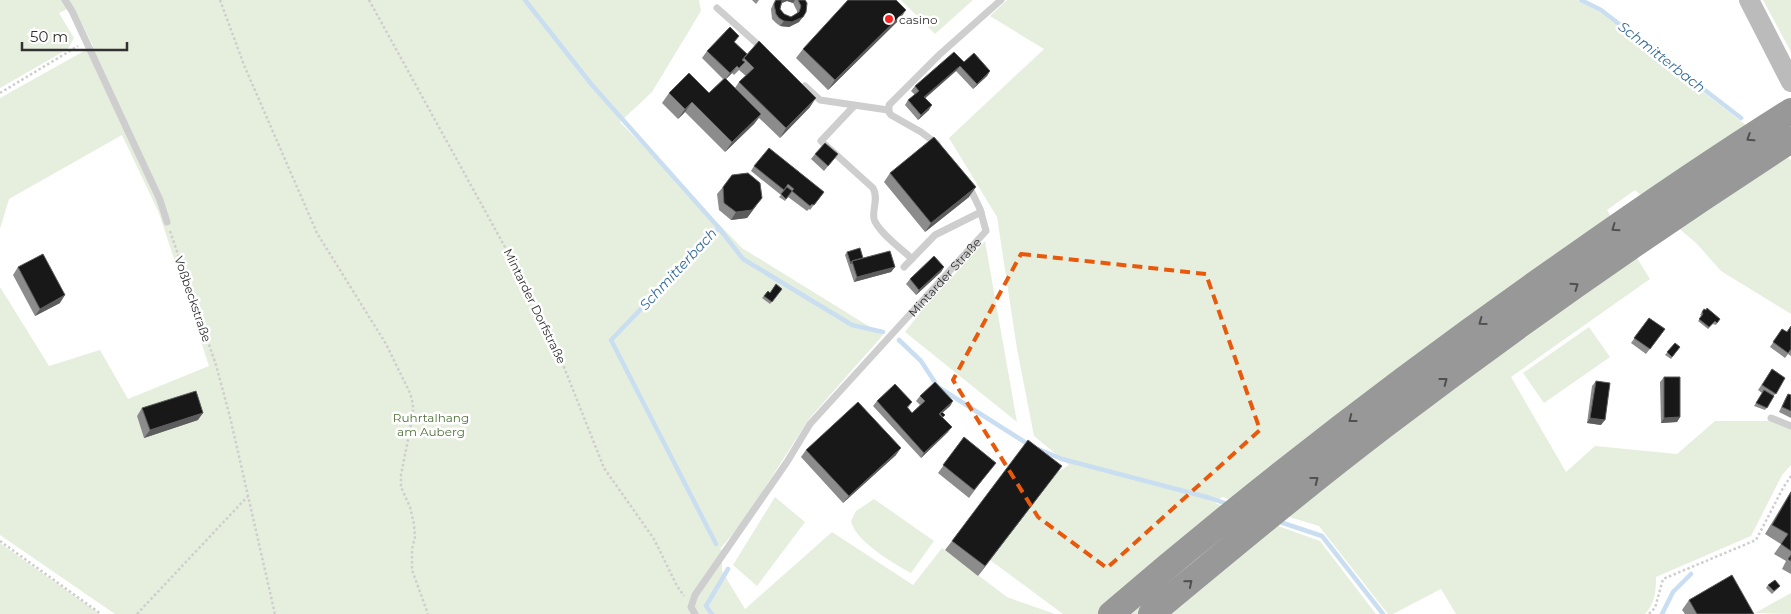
<svg xmlns="http://www.w3.org/2000/svg" width="1791" height="614" viewBox="0 0 1791 614" font-family="Montserrat,sans-serif">
	<rect width="100%" height="100%" fill="#fff"/>
	<path fill="#e6efde" d="M0,0h699l2,11 -49,81 -32,30 122,126 141,87 -74,84 -66,103 -23,27 2,1v21l23,38 87,-77 81,53 29,-37 65,49 48,17h-940l-115,-79v-248l49,79 51,-16 28,49 81,-33 -50,-153 -37,-78 -113,64 -9,30v-131l93,-52 -20,-40 -14,7 15,25 -6,11 -68,39z
		M901,0h72l-38,34z
		M1007,0h570l23,12 191,148v154l-70,-43 -24,-27 -62,-54 -28,20 43,69 -139,98 55,95 29,-26 82,8 38,-33h58l18,8v36l-9,10 -31,61 -95,41c0,14 -1,27 -11,37h-189l-15,-25 -48,25h-5l-69,-88 -97,-29 -7,6 105,38 56,73h-313l-73,-54 66,-87 13,-8 -35,-29 -17,-87 -20,-132 -48,-79 95,-89 -54,-33z
		M1763,0h28v52z
		M985,241l32,181 -112,-90 18,-23z
		M1589,327l21,30 -66,46 -21,-30z
		M775,497l30,25 -48,64 -24,-21z
		M874,499l60,42 -23,32c-18,-10 -56,-32 -60,-52l5,-10z
		M0,543l100,71h-100z
		M1791,593v21l-36,-1z"/>
	<g fill="none" stroke-linecap="round" stroke-linejoin="round">
		<path stroke="#c9def0" stroke-width="4.5" d="M525,0l67,85 127,143 -108,112 105,204
			M1581,0l20,10 140,108
			M719,228l24,31 109,66 31,7
			M899,340l22,21 17,26 93,59
			M1038,449l24,10 148,39 20,7
			M1277,521l45,15 61,78
			M712,614l-6,-8 22,-37
			M1662,614l11,-22 18,-18"/>
		<path stroke="#cecece" stroke-width="2.5" stroke-dasharray="2.5 2.5" stroke-linecap="butt" d="M220,0l24,65 73,168 69,111 24,49 3,11v10l-12,61v12l9,20 4,17 1,13 -3,12v21l16,44
			M369,0l164,298 23,49 48,121 50,71 23,47 7,10
			M0,93l78,-47
			M170,231l46,134 14,52 45,197
			M0,541l101,73
			M137,614l111,-118
			M1649,614l6,-6 8,-29 93,-39 27,-52 8,-12"/>
		<g stroke="#cecece" stroke-width="7">
			<path d="M65,0l7,11 88,189 7,22"/>
			<path d="M717,8l46,41"/>
			<path d="M805,86l15,14 68,10"/>
			<path d="M854,106l-33,35 52,47c6,10 -1,21 1,31 3,12 29,31 38,40"/>
			<path d="M937,144l-16,-12 -30,-17 -2,-3v-7l50,-50 62,-55"/>
			<path d="M904,267l31,-32 46,-23"/>
			<path d="M1771,418l20,8"/>
			<path id="s1" d="M695,614l-4,-7 4,-12 92,-133 23,-38 176,-193 -6,-22 -12,-25"/>
		</g>
		<path stroke="#bbb" stroke-width="20" d="M1749,0l42,82"/>
		<path stroke="#989898" stroke-width="26" d="M1111,614c148,-127 304,-247 464,-358 71,-50 143,-99 216,-145
			M1151,614c77,-64 154,-128 234,-189 131,-100 267,-195 406,-285"/>
	</g>
	<path fill="#8c8c8c" fill-rule="evenodd" d="M752,0h7l-3,4z
		M775,0h30l-6,22 -10,5 -9,-1 -4,-3 -4,-4 -1,-10zM787,1l6,2 4,8v2l-6,4 -7,-3 -4,-5 2,-6z
		M900,19l-72,71 -32,-32 7,-9z
		M735,42l12,12 63,53 -30,31 -21,-20 -5,6 -29,28 -40,-40 -7,7 -16,-16 7,-10h40l14,-14 -21,-21 5,-7zM739,70l7,6 -7,6 -4,6 -9,-9 6,-6 2,2z
		M964,62l26,9 -3,5 -14,13 -17,-18 -31,27 4,12 -11,10 -13,-15 3,-5 7,-5 -4,-4 4,-5z
		M815,154h23l-14,17 -13,-12z
		M754,166l70,26 -14,18 -1,-1 -2,2 -19,-14 -3,4 -6,-4 2,-2 -30,-24z
		M890,173l79,24 -44,35 -41,-50z
		M723,187l33,19 -9,12 -16,2 -12,-10 -2,-16z
		M847,252l16,6 32,9 -4,5 -37,10 -9,-27z
		M18,267l42,36 -25,13 -22,-41z
		M944,267l-3,5 -25,23 -10,-11 4,-5z
		M782,289l-12,15 -8,-6 6,-7 2,2z
		M1702,312l18,7 -4,6 -3,-1 -5,5 -10,-8 4,-5 -2,-1z
		M1649,318l16,11 -19,25 -15,-11z
		M1791,326v30l-3,-2 -3,4 -15,-11 12,-18 5,3z
		M1675,343l5,4 -9,12 -6,-4z
		M1772,369l13,9 -20,32 -11,-4 8,-13 -4,-3z
		M1664,377l16,40 -3,5 -16,1 -1,-41z
		M1596,381l5,44 -14,-2 5,-37z
		M1788,394l3,1v23l-12,-6 6,-13z
		M920,396l33,5 -3,5 -8,7 1,5 5,14 -27,26 -48,-52 4,-5 35,1 -4,6 4,5 8,-8 -4,-4z
		M142,408l56,12 -54,18 -7,-22z
		M964,437l26,33 -21,28 -31,-25z
		M806,450l90,5 -53,48 -42,-46z
		M1055,475l-77,101 -33,-26 7,-9z
		M1791,491v83l-9,-5 4,-8 -12,-7 7,-10 -16,-10z
		M1768,585l12,1 -8,8 -6,-6z
		M1689,600l65,14h-69l-3,-4z"/>
	<path fill="#5d5d5d" d="M782,0h13l-2,3 -6,-2 -8,3z
		M906,10l-6,9 -72,71 7,-10z
		M803,17l-4,5 -10,5 -9,-1 4,-5z
		M737,66l-5,7 -7,7 5,-7z
		M960,66l-4,5 -35,31 3,-5z
		M990,71l-3,5 -14,13 4,-5z
		M816,98l-6,9 -30,31 6,-10z
		M692,102l-7,10 -7,7 7,-10z
		M932,105l-3,5 -11,10 3,-5z
		M761,114l-7,10 -29,28 7,-10z
		M976,187l-7,10 -44,35 6,-9z
		M762,198l-15,20 -16,2 5,-8z
		M895,267l-4,5 -37,10 3,-5z
		M944,267l-3,5 -25,23 3,-5z
		M65,295l-5,8 -25,13 5,-7z
		M953,401l-3,5 -12,11 1,-3z
		M203,413l-5,7 -54,18 6,-8z
		M1680,417l-3,5 -16,1 3,-5z
		M1590,418l15,2 -4,5 -14,-2z
		M952,427l-4,5 -27,26 3,-5z
		M901,448l-5,7 -53,48 6,-7z
		M1062,466l-7,9 -77,101 7,-10z"/>
	<path fill="#181818" stroke="#5d5d5d" d="M776,0h6l-2,9 4,5 7,3 8,-5 2,-6 -3,-6h7l2,3 -1,9 -3,5 -11,5 -8,-1 -5,-3 -3,-4 -2,-10z
		M848,0h48l10,10 -71,70 -32,-31z
		M730,27l9,9 -5,6 13,12 -5,6 3,2 -6,6 -2,-2 -7,7 -23,-22z
		M759,41l57,57 -30,30 -47,-46 15,-14 -10,-10z
		M954,52l10,10 10,-9 16,18 -13,13 -17,-18 -36,31 8,8 -11,10 -13,-15 11,-9 -4,-5z
		M689,73l20,20 16,-15 36,36 -29,28 -40,-40 -7,7 -16,-16z
		M934,137l42,50 -45,36 -41,-50z
		M825,143l13,11 -10,12 -13,-12z
		M769,148l55,44 -10,13 -2,-1 -2,2 -18,-15 2,-2 -6,-5 -4,6 -30,-24z
		M748,173l12,10 2,15 -10,12 -16,2 -12,-9 -1,-16 9,-12z
		M787,187l5,4 -6,8 -5,-5z
		M860,248l3,10 -11,3 -1,3 -4,-12z
		M890,251l5,16 -38,10 -5,-16z
		M43,254l22,41 -25,14 -22,-42z
		M934,256l10,11 -25,23 -9,-11z
		M776,284l6,5 -10,13 -8,-6 4,-5 2,2z
		M1707,308l13,11 -3,4 -2,-2 -6,6 -10,-8 4,-5 -1,-2 2,-3 2,1z
		M1649,318l16,11 -15,20 -16,-11z
		M1791,326v23l-3,4 -15,-11 9,-13 5,3z
		M1675,343l5,4 -8,10 -5,-5z
		M1772,369l13,9 -9,16 -14,-9z
		M1664,377h16v40l-16,1z
		M1596,381l14,2 -5,37 -15,-2z
		M935,382l18,19 -14,13 13,13 -28,26 -47,-52 18,-17 17,18 -5,5 5,6 13,-12 -5,-5z
		M1764,390l10,6 -7,12 -11,-5z
		M196,391l7,22 -53,17 -8,-22z
		M1788,394l3,1v16l-9,-4z
		M858,402l43,46 -52,48 -43,-46z
		M942,412l3,3 -2,2 -3,-3z
		M964,437l32,26 -22,27 -31,-25z
		M1028,440l34,26 -77,100 -33,-25z
		M1791,492v59l-10,-7 7,-10 -16,-9z
		M1791,555v6l-3,-2z
		M1732,575l22,39h-57l-8,-14z
		M1775,580l5,6 -6,5 -6,-6z"/>
	<defs><path id="oneway-chevron" d="M-2-3.5L2.5 0L-2 3.5" fill="none" stroke-width="1.6" stroke-linecap="round" stroke-linejoin="round" transform="scale(1.25)"/></defs>
	<g stroke="#505050">
		<use href="#oneway-chevron" transform="translate(1750 138) rotate(147)"/>
		<use href="#oneway-chevron" transform="translate(1615 228) rotate(145)"/>
		<use href="#oneway-chevron" transform="translate(1575 286) rotate(-35)"/>
		<use href="#oneway-chevron" transform="translate(1482 322) rotate(144)"/>
		<use href="#oneway-chevron" transform="translate(1444 381) rotate(-37)"/>
		<use href="#oneway-chevron" transform="translate(1352 419) rotate(142)"/>
		<use href="#oneway-chevron" transform="translate(1315 480) rotate(-38)"/>
		<use href="#oneway-chevron" transform="translate(1189 583) rotate(-40)"/>
	</g>
	<path fill="none" stroke="#e8590c" stroke-width="4" stroke-dasharray="10 6" stroke-linejoin="round" d="M1021,254l185,20 54,156 -153,138 -69,-51 -85,-137z"/>
	<circle fill="#f52726" stroke="#fff" stroke-width="2" cx="889" cy="19" r="5"/>
	<g text-anchor="middle" dominant-baseline="central" stroke-width="5" stroke-linejoin="round" paint-order="stroke">
		<g font-size="12" fill="#313131" stroke="#fff" text-anchor="start">
			<text x="899" y="19">casino</text>
		</g>
		<g font-size="12" fill="#313131" stroke="#fff">
			<text stroke="none"><textPath href="#s1" startOffset="426">Mintarder Straße</textPath></text>
			<text transform="translate(193 299) rotate(71)">Voßbeckstraße</text>
			<text transform="translate(535 306) rotate(64)">Mintarder Dorfstraße</text>
		</g>
		<g font-size="12" fill="#4f7139" stroke="#fff">
			<text x="431" y="417">Ruhrtalhang<tspan x="431" dy="14">am Auberg</tspan></text>
		</g>
		<g font-size="14" font-style="italic" fill="#366c9b" stroke="#fff">
			<text transform="translate(1662 57) rotate(38)">Schmitterbach</text>
			<text transform="translate(678 269) rotate(-47)">Schmitterbach</text>
		</g>
	</g>
	<path d="M22 42v8h105v-8" fill="none" stroke="#313131" stroke-width="2.5"/>
	<text x="30" y="42" font-size="15" fill="#313131" stroke="#ffffff" stroke-width="4" paint-order="stroke">50 m</text>
</svg>
